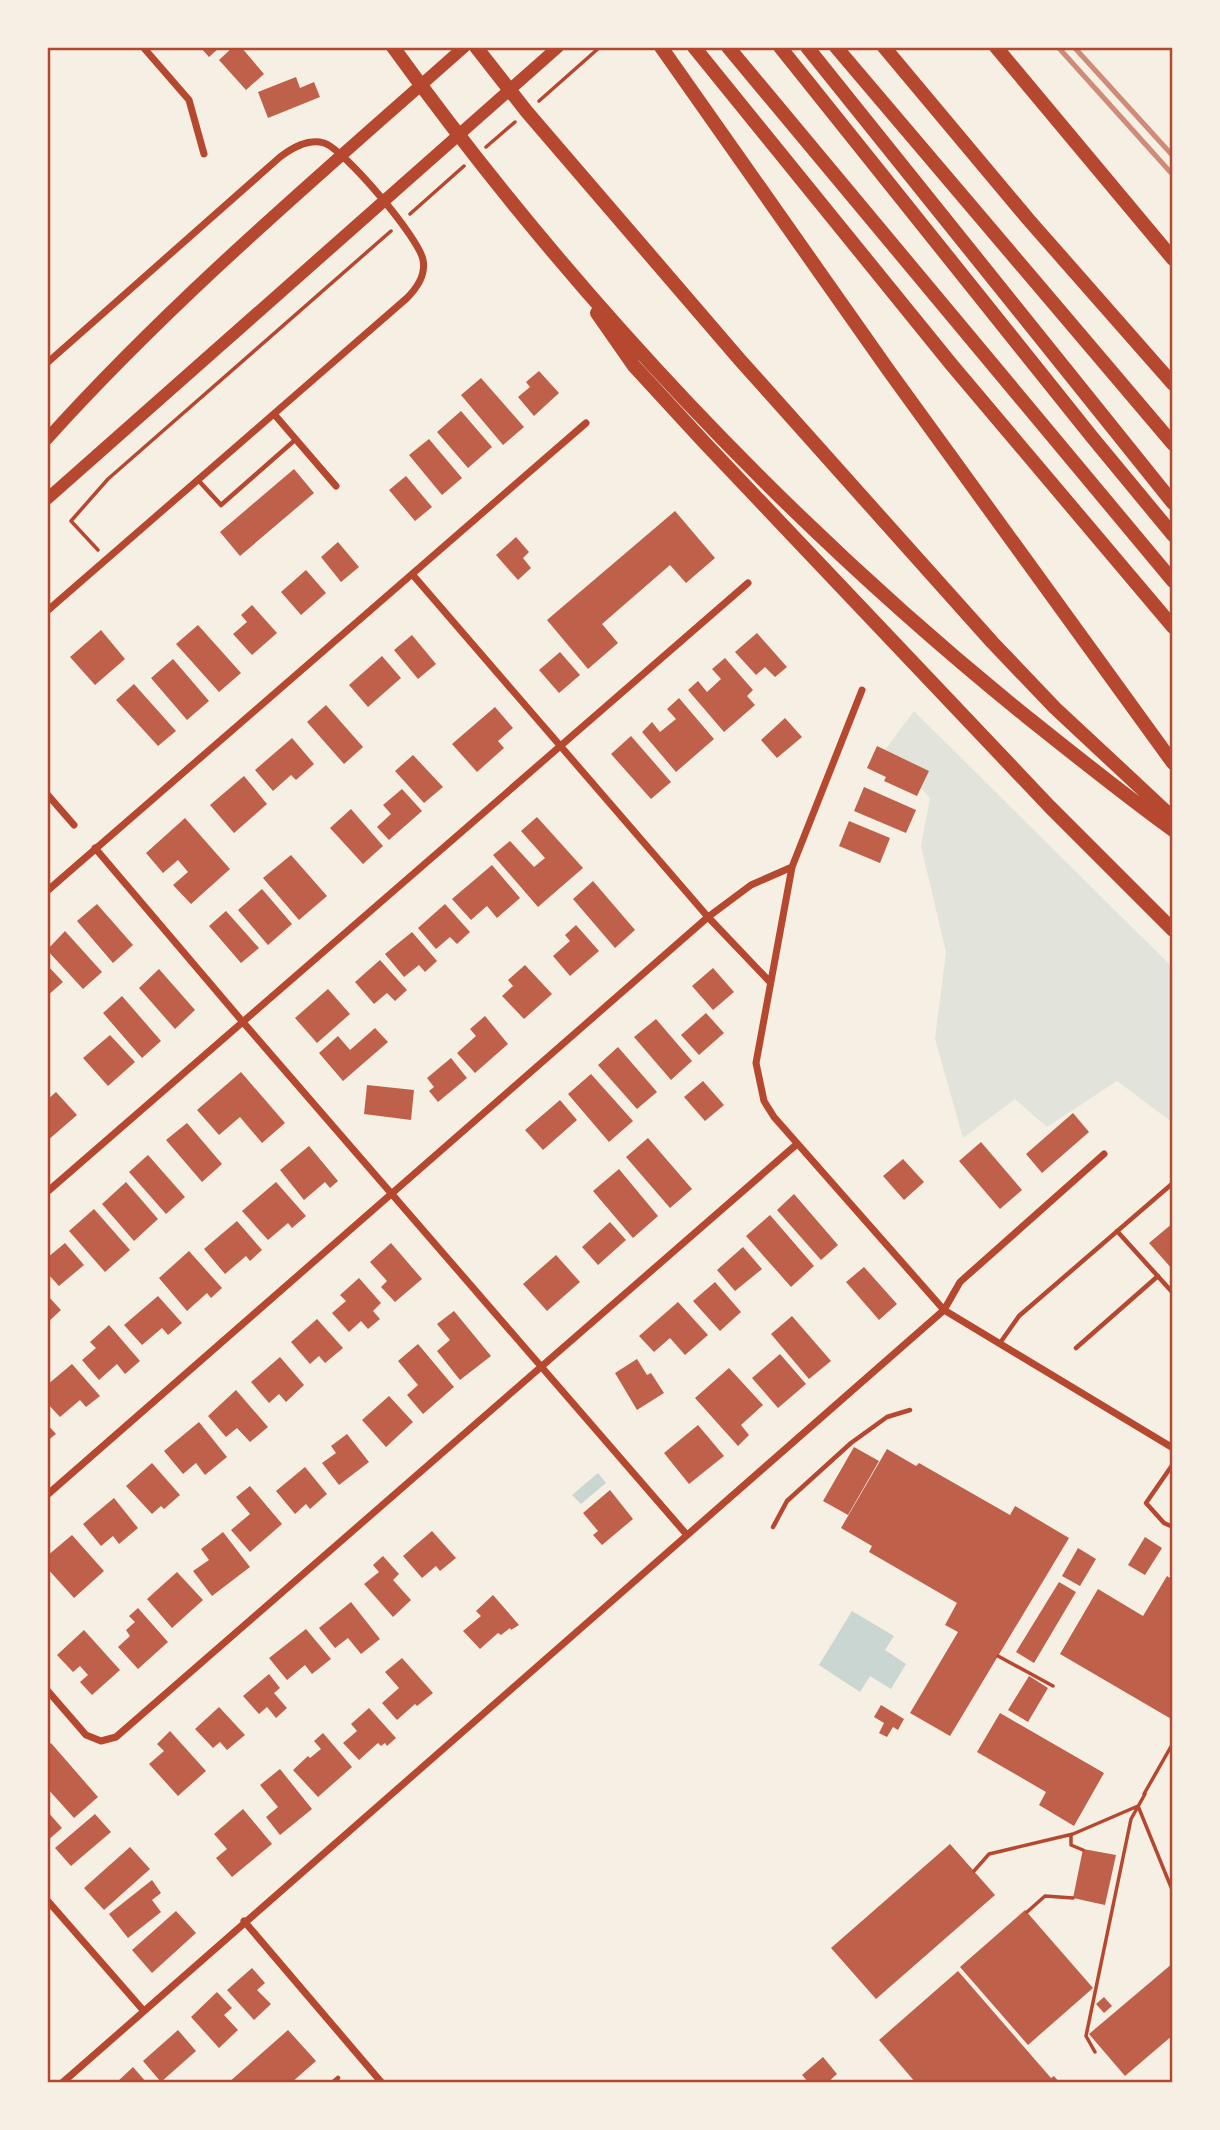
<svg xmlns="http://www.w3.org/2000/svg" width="1220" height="2130" viewBox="0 0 1220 2130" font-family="Montserrat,sans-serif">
	<rect width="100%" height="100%" fill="#f6efe4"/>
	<path fill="#e2e4dc" d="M914,711l259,257v149l-4,3 -52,-39 -70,46 -32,-28 -52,39 -28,-99 11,-87 -25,-106 9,-48 -45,-48z"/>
	<path fill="#c9d6d2" d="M598,1473l8,10 -25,21 -9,-9z
		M852,1611l42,25 -9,14 21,14 -15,25 -21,-13 -10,16 -41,-27z"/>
	<path fill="#bf614a" d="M200,47h20l-11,10z
		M233,47h8l23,27 -18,16 -27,-30z
		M296,77l4,11 14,-6 6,15 -52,21 -10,-26z
		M539,371l20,22 -25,23 -16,-19 12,-10 -4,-5z
		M481,378l43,49 -21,18 -42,-50z
		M461,411l31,36 -24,21 -31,-36z
		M429,439l33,39 -20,17 -33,-40z
		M294,469l20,24 -74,63 -20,-24z
		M406,476l26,31 -17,14 -26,-31z
		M675,511l40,47 -29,25 -16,-18 -68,59 16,19 -30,26 -41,-49z
		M516,537l13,15 -6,6 8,10 -13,12 -22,-25z
		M338,542l21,25 -18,15 -20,-25z
		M306,570l20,23 -25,22 -20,-23z
		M252,605l25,28 -25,22 -19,-21 14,-12 -6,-7z
		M198,625l43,48 -22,19 -43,-48z
		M101,630l24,29 -30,26 -25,-28z
		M757,633l30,34 -12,10 -10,-10 -9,8 -21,-23z
		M412,635l24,29 -18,15 -24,-29z
		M560,652l20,23 -21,18 -20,-23z
		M382,656l19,22 -33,29 -19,-22z
		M725,658l28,32 -6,6 8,9 -31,27 -36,-42 10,-9 9,11 14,-13 -9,-10z
		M173,659l36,42 -22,19 -36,-42z
		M134,684l42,47 -18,15 -42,-46z
		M679,698l35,41 -38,33 -34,-40 10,-10 8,10 16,-13 -9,-10z
		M326,705l37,42 -19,17 -37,-42z
		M495,707l18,21 -15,13 6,7 -27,24 -25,-28z
		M785,718l17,19 -25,21 -16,-18z
		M631,736l40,46 -20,17 -40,-45z
		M292,738l22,26 -18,16 -5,-5 -18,16 -18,-21z
		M877,746l52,25 -12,25 -33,-15 2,-4 -19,-9z
		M413,755l30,32 -19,16 -29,-32z
		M244,776l23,28 -33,29 -24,-28z
		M864,787l52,23 -10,23 -52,-22z
		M402,789l20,22 -33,29 -12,-13 14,-13 -8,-9z
		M351,809l32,37 -20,18 -33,-36z
		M537,817l46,51 -45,39 -45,-52 17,-14 24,26 11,-9 -24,-27z
		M185,818l45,51 -39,35 -18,-19 15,-13 -10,-12 -15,13 -17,-20z
		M849,821l41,17 -10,25 -41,-17z
		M291,855l36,41 -28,24 -36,-42z
		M492,865l28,33 -23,20 -10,-12 -16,14 -19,-21z
		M593,881l42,49 -20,18 -42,-49z
		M262,889l30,35 -24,21 -30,-35z
		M97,904l36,41 -20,18 -36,-42z
		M445,904l25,28 -13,12 -7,-7 -14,12 -18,-21z
		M226,911l33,37 -18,15 -32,-37z
		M576,925l23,26 -29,25 -17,-20 17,-15 -5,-6z
		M65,931l37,41 -19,17 -36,-39z
		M412,932l25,29 -12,11 -6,-7 -15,12 -19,-23z
		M380,960l27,30 -12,11 -8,-8 -13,11 -19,-22z
		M47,965l16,17 -16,14z
		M525,965l27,29 -28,25 -22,-23 11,-10 -5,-6z
		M713,968l21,24 -21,18 -21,-24z
		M159,969l36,41 -20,19 -36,-41z
		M328,989l22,25 -33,29 -22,-25z
		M122,996l39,45 -19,17 -39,-45z
		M706,1013l18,20 -25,22 -18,-20z
		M485,1016l23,28 -33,29 -18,-20 19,-17 -6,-7z
		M656,1019l36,42 -21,19 -37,-43z
		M375,1028l13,14 -45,39 -24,-28 19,-17 12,14z
		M110,1035l25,27 -27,24 -25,-28z
		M618,1047l39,45 -20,17 -39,-44z
		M451,1058l16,20 -29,24 -9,-11 5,-4 -7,-9z
		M241,1072l44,51 -23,20 -22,-26 -21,18 -22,-25z
		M591,1074l42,47 -24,21 -41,-48z
		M703,1081l21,24 -19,16 -21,-24z
		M367,1085l47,5 -3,30 -47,-6z
		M56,1092l21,23 -30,26v-41z
		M560,1100l17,20 -34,30 -18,-20z
		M1073,1113l16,19 -47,41 -16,-19z
		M187,1123l35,41 -20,18 -36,-42z
		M648,1138l44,51 -22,19 -44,-51z
		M981,1142l41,48 -22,19 -41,-48z
		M309,1146l29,35 -8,7 -5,-6 -21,18 -24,-30z
		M148,1155l37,42 -19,17 -37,-42z
		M903,1159l21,23 -20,18 -21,-24z
		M619,1169l39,47 -25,22 -40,-47z
		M126,1182l32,37 -24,22 -32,-37z
		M276,1182l30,34 -14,12 -4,-5 -20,17 -26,-29z
		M794,1194l44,51 -17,15 -44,-50z
		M94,1209l36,41 -25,22 -36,-41z
		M770,1215l44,51 -23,21 -45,-51z
		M237,1221l25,29 -12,11 -4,-5 -21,18 -21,-25z
		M610,1222l16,18 -28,25 -16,-18z
		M1173,1223v47l-24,-27z
		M65,1243l19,22 -25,21 -12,-13v-15z
		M391,1243l31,36 -27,23 -14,-15 6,-6 -17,-19z
		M743,1247l19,22 -27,22 -18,-21z
		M189,1251l33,37 -11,10 -4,-5 -20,18 -28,-33z
		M556,1255l24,27 -33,29 -24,-27z
		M864,1267l33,37 -18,16 -33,-38z
		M359,1278l22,25 -8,8 7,8 -12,10 -7,-8 -12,11 -17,-19 14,-12 -6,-6z
		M715,1282l26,30 -21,19 -27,-30z
		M47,1295l14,15 -14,13z
		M158,1296l24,27 -14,12 -6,-7 -20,17 -18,-20z
		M678,1302l30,33 -23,20 -15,-17 -16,14 -15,-16z
		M454,1311l37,45 -31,24 -23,-29 13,-11 -13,-16z
		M792,1316l39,45 -22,18 -38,-45z
		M317,1319l26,29 -18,15 -6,-7 -9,8 -19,-22z
		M109,1325l31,36 -15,13 -8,-10 -18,16 -17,-20 14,-12 -6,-6z
		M418,1344l36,43 -31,27 -16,-19 11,-10 -20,-24z
		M780,1354l26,30 -28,24 -26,-30z
		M280,1357l24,28 -18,17 -7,-8 -10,9 -18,-21z
		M637,1359l10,16 4,-2 13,20 -27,17 -22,-37z
		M72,1364l28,32 -14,11 -6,-7 -20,17 -13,-14v-18z
		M729,1368l34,37 -22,20 8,10 -11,11 -43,-48z
		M236,1390l32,37 -18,15 -13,-14 -11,9 -18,-21z
		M389,1396l24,26 -27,25 -24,-27z
		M199,1422l28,35 -22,18 -9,-12 -13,11 -19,-23z
		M47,1424l9,10 -9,7z
		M698,1425l26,31 -35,28 -25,-31z
		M347,1434l22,28 -30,23 -17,-22 14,-10 -5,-7z
		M854,1447l25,14 -31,54 -25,-14z
		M887,1449l29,17 3,-3 91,52 5,-9 54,32 -119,198 -40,-23 48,-81 -13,-7 12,-22 -88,-51 3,-6 -31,-18z
		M152,1463l28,32 -16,14 -3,-3 -9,8 -26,-28z
		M305,1467l22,27 -17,15 -4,-5 -11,10 -19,-23z
		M250,1486l32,38 -32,28 -19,-22 19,-16 -14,-17z
		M610,1490l23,29 -31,26 -9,-10 5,-4 -15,-18z
		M114,1498l24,30 -19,16 -6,-8 -12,10 -18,-22z
		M432,1531l24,27 -16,13 -4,-5 -14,12 -19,-22z
		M223,1532l27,35 -38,29 -19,-25 16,-11 -8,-11z
		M72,1535l32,36 -30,27 -27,-30v-12z
		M1145,1537l17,11 -17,27 -17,-10z
		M1078,1548l18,11 -16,27 -18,-10z
		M383,1556l16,18 -6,6 18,20 -18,17 -29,-33 15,-12 -6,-7z
		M177,1572l26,28 -31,28 -25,-29z
		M1167,1576l6,4v140l-113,-66 38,-65 45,27z
		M1059,1582l17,10 -42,71 -18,-11z
		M493,1595l26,30 -8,5 -1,-2 -9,7 -3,-2 -18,16 -17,-18 18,-15 -5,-5z
		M351,1602l29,37 -19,15 -13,-16 -13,10 -16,-20z
		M138,1608l30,34 -30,27 -20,-22 12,-11 -4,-6 9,-8 -6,-6z
		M306,1629l25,30 -19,15 -7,-9 -18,15 -18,-22z
		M84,1630l36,40 -28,25 -12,-13 8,-7 -8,-9 -7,6 -16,-17z
		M402,1658l31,35 -16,13 -2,-2 -18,16 -15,-17 17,-15 -14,-16z
		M269,1674l11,14 -6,5 13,15 -11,10 -9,-11 -8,7 -16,-18z
		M1029,1676l19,12 -20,34 -20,-12z
		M881,1705l23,14 -6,11 -5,-3 -6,10 -8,-4 5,-10 -10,-6z
		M219,1707l26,28 -18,15 -7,-8 -7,6 -18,-19z
		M369,1708l27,30 -9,8 -2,-3 -4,3 -3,-3 -19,17 -16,-17 14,-12 -6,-7z
		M1000,1713l104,60 -30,53 -35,-21 7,-13 -69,-40z
		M170,1731l36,40 -28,25 -29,-32 15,-13 -7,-7z
		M323,1733l29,34 -34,30 -25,-27 15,-14 2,2 11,-9 -7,-8z
		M51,1743l47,54 -24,21 -27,-30v-42z
		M280,1769l32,40 -32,26 -14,-18 12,-10 -18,-22z
		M243,1809l29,35 -40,33 -16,-19 11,-9 -13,-15z
		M47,1811l15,17 -15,13z
		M95,1814l16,18 -40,34 -16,-18z
		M950,1844l45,51 -119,104 -45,-51z
		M130,1847l20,22 -46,41 -20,-22z
		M1083,1849l33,6 -11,50 -32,-7z
		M152,1880l9,13 -9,7 9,12 -33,26 -19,-24z
		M1025,1910l68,78 -65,57 -68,-78z
		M176,1911l20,22 -44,40 -20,-23z
		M1173,1963v72l-48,41 -36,-42z
		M252,1968l13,15 -8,7 14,14 -17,16 -27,-30z
		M958,1971l93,107 3,-2 6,7h-144l-37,-43z
		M217,1992l15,16 -8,7 14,15 -19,18 -28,-31z
		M1104,1997l8,9 -8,7 -8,-9z
		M178,2030l18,21 -35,31 -18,-21z
		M288,2030l28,31 -25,22h-63z
		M823,2057l14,17 -10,9h-18l-7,-8z
		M133,2067l14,16h-31z"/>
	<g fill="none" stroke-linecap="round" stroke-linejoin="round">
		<path stroke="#b5482f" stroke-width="3.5" d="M539,101l61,-54
			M486,147l29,-25
			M410,214l54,-48
			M98,550l-27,-29 37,-42 283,-248
			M998,1656l55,30
			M1144,1794l29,-51
			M1071,1835v10l12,5
			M974,1871l15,-17 84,-20 65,-28 35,86
			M1027,1912l18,-16 28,2
			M1095,2052l-9,-16 45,-217 14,-25"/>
		<path stroke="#b5482f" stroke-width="4.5" d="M198,480l23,25 74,-65
			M1117,1231l56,62
			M1000,1343l19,-27 154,-133
			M1076,1348l82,-72
			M1173,1464l-27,39 18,20 9,4
			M773,1527l14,-26 64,-58 36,-26 23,-7
			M332,2083l6,-5"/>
		<path stroke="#b5482f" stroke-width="7" d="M143,47l46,53 15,54
			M47,363l233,-206c12,-9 28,-19 44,-14 20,6 96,96 99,117 3,15 -6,28 -16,38l-360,313
			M274,414l62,72
			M412,574l296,343 62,65
			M862,690l-70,177 -36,196 8,38 10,16 170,193 229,138
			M47,794l27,31
			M95,848l147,173 445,514
			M47,891l539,-468
			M47,1192l701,-609
			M47,1495l661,-578 43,-32 41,-18
			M47,1690l39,45 15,6 15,-4 681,-593
			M47,1900l96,110
			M244,1921l138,162
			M62,2083l882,-773 16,-28 144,-128"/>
		<path stroke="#b5482f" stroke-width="12" d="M47,439c128,-142 274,-265 417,-392
			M47,499l511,-452"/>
		<path stroke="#b5482f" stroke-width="14" d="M393,47c180,249 395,477 634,670 48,38 96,77 146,113
			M476,47l51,65 213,248 252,282 63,66 118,110
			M661,47l228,324 284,392
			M694,47l257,317 222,263
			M728,47l445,534
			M780,47l312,390 81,98
			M807,47l366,456
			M836,47l337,397
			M884,47l144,172 145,165
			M996,47l177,212
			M597,313l37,53 69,75 347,366 123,123"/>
		<path stroke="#cf8b77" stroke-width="5" d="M1058,47l115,128
			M1074,47l99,109"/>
	</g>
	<rect width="1220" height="2130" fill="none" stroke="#f6efe4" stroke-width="98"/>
	<rect x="49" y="49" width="1122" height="2032" fill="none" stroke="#b5482f" stroke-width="2.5"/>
</svg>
